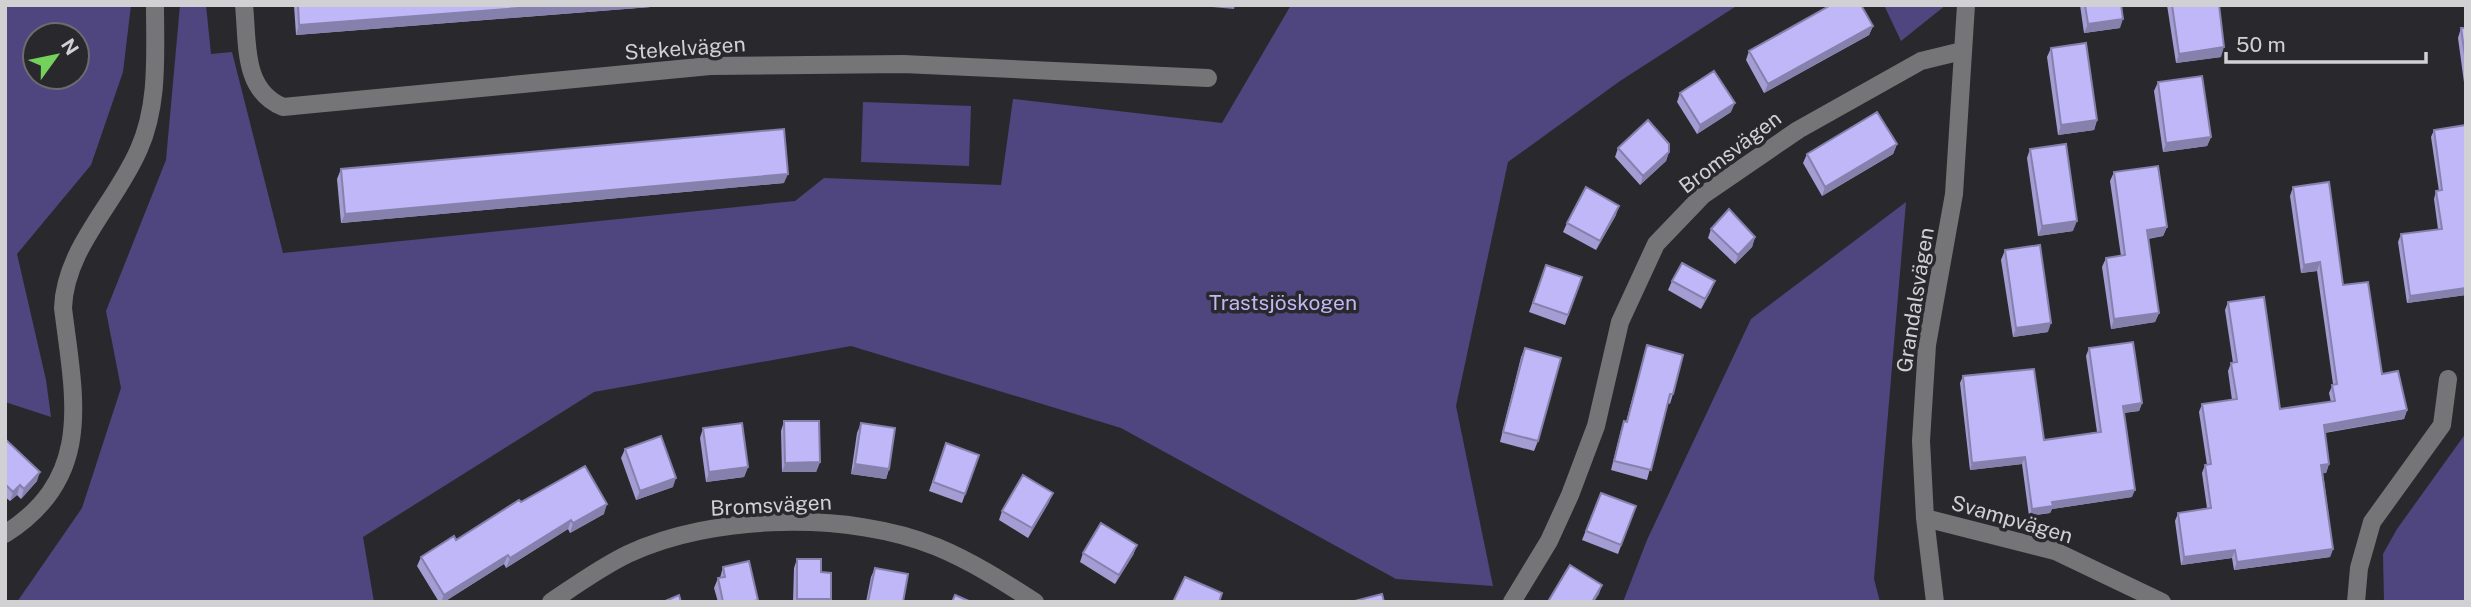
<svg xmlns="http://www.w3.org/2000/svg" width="2471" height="607" viewBox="0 0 2471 607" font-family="'Public Sans',sans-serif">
	<rect width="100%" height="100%" fill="#29292d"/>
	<path fill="#4f457f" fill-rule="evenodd" d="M5,5h126l-8,67 -32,93 -74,89 29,126 5,37 -46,-15zM77,35v42h-42v-42z
		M180,5h26l5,49 21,-2 51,201 512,-52 29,-23 177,7 12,-86 209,24 69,-118h447l-118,76 -112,81 -52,244 37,180 -97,-7 -275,-151 -270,-82 -257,46 -231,145 11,65h-357l65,-94 39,-120 -15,-77 60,-151z
		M1884,5h62l-45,36z
		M863,102l108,4 -2,60 -108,-4z
		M1906,202l-32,377 6,23h-257l24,-62 104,-221z
		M2466,433v169h-82l-1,-48 14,-25z"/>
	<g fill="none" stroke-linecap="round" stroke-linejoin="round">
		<path stroke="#757577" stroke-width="18" d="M244,5c4,38 -2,85 39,102l427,-41 193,-2 305,14
			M1925,518l130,33 107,51
			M5,534c90,-57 69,-136 58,-226 2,-60 53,-105 76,-159 20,-45 16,-95 16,-144
			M551,602c25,-17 50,-35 77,-48 84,-40 223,-43 309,-7 34,14 67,35 98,55
			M1512,602l37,-61 21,-46 26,-69 24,-104 36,-78 47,-49 95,-65 123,-69 41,-10
			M1935,602l-10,-84 -4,-77 6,-96 27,-151 12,-189
			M2356,602l3,-34 13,-46 70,-97 6,-46"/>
	</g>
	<path fill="#a49dd4" d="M294,5h382l-380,30z
		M2080,5h41l-1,23 -36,5z
		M2167,5h52l2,52 -45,6z
		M1873,26l-4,9 -105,58 -18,-33 3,-9z
		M2461,28h5v69l-8,-59z
		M2051,48l46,72 -3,10 -36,5 -11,-78z
		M2158,82l53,55 -4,9 -44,6 -9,-61z
		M1680,93l51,19 -34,22 -20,-32z
		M2466,125v170l-59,8 -9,-61 3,-8 37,-5 -4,-30 2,-8h3l-8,-54 3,-7z
		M1897,144l-4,10 -71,42 -19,-33 4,-9z
		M1618,148l51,4 -3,9 -26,24 -25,-28z
		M2030,149l43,82 -35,5 -11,-78z
		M341,169l443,14 -443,40 -4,-44z
		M2114,172l53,55 -4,9 -15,3 11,74 -4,9 -44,7 -9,-62 4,-9 15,-2 -11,-75z
		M2293,187l50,98 39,89 25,36 -3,9 -79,14 4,31 -3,9h-3l10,76 -3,8 -96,13 -2,-12 -51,7 -6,-44 3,-8 29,-5 -5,-35 3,-8h2l-8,-53 3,-8 30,-4 -4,-29 3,-8h2l-8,-53 3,-8 52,107 51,-7 -2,-9 4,-9 -16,-113 -16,2 -11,-77z
		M1616,215l-20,35 -33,-18 4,-9z
		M1711,229l44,8 -3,10 -17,17 -27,-26z
		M2005,250l43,82 -35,5 -12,-77z
		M1546,265l36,12 -17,48 -36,-13z
		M1672,281l39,10 -10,18 -33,-19z
		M1647,345l26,49 -3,10 -2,-1 -21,77 -36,-10 10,-40 3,-9 2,1z
		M1525,348l13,93 -4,10 -34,-9 21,-85z
		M2089,348l53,55 -3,8 -15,2 8,84 -80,12 -2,4 -21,3 -7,-52 -52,6 -10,-87 3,-7 81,64 53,-8 -11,-76z
		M784,421l36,41 -4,10h-34l-1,-41z
		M861,423l28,46 -3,10 -35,-5 6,-41z
		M703,428l45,39 -4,10 -38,5 -6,-44z
		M5,439l32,42 -16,18 -4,-4 -7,6 -5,-4z
		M946,443l33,12 -17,48 -33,-12z
		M625,449l48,38 -37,13 -15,-42z
		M1601,493l35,13 -18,48 -36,-14z
		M521,502l83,12 -34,19 -2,-4 -62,39 -2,-4 -60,38h-5l-22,-36 4,-9 35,-17z
		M1049,502l-21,36 -29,-18 3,-9z
		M1137,545l-4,10 -18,29 -35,-22 3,-9z
		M797,559l33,43h-37l1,-34z
		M723,567l35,33v2h-40l-4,-14 4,-10h2z
		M875,568l28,34h-37l5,-25z"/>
	<path fill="#8680ad" d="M558,5h118l-380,30 3,-10z
		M1191,5h44l-1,4z
		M2123,19l-3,9 -36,5 4,-9z
		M1873,26l-4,9 -105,58 4,-9z
		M2224,47l-3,10 -45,6 3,-9z
		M1735,103l-4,9 -34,22 3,-9z
		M2097,120l-3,10 -36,5 3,-10z
		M2211,137l-4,9 -44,6 3,-9z
		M1897,144l-4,10 -71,42 3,-9z
		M1669,152l-3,9 -26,24 3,-9z
		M788,174l-4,9 -443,40 4,-9z
		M1619,206l-3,9 -20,35 4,-9z
		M2077,221l-4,10 -35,5 4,-10z
		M2167,227l-4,9 -20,3 4,-9z
		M1755,237l-3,10 -17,17 3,-9z
		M2320,262l-3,9 -16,2 3,-8z
		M1715,281l-4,10 -10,18 4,-10z
		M2466,288v7l-59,8 3,-7z
		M2159,313l-4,9 -44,7 3,-10z
		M2051,323l-3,9 -35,5 3,-9z
		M2142,403l-3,8 -19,2 3,-7z
		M2407,410l-3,9 -83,14 3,-8z
		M2025,457l-3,7 -52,6 2,-7z
		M820,462l-4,10h-34l3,-9z
		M855,464l34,5 -3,10 -35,-5z
		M2329,464l-3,9 -8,1 3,-9z
		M748,467l-4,10 -38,5 3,-10z
		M40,472l-3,9 -16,18 3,-10z
		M676,478l-3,9 -37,13 4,-9z
		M20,485l-3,10 -7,6 3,-9z
		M2135,490l-3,7 -80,12 -2,4 -21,3 3,-7 20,-7z
		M1053,493l-4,9 -21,36 4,-10z
		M607,504l-3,10 -34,19 3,-10z
		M571,520l-3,9 -62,39 4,-10z
		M1137,545l-4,10 -18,29 4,-9z
		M2333,549l-3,8 -96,13 3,-8z
		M2235,550l-3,8 -51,7 3,-8z
		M508,555l-4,9 -60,38h-3l3,-7z
		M1602,585l-3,9 -5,8h-2z
		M797,599h34l-1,3h-34z"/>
	<path fill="#bfb7f7" stroke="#8680ad" stroke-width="2" d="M298,5h260l-259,20z
		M1831,5h30l12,21 -105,58 -19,-33z
		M2085,5h36l2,14 -35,5z
		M2172,5h47l5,42 -45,7z
		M2461,28h5v35z
		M2086,43l11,77 -36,5 -10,-77z
		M1714,71l21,32 -35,22 -20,-32z
		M2202,76l9,61 -45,6 -8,-61z
		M1877,112l20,32 -72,43 -18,-33z
		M1648,120l21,24v8l-26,24 -25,-28z
		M2466,125v163l-56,8 -9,-62 41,-5 -6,-38 6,-1 -8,-60z
		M784,129l4,45 -443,40 -4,-45z
		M2066,144l11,77 -35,5 -12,-77z
		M2158,166l9,61 -20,3 12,83 -45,6 -8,-61 19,-3 -11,-83z
		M2329,182l14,103 25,-3 14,92 16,-3 9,39 -83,15 5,39 -8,1 12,84 -96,13 -2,-12 -51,7 -6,-44 33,-5 -6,-43 6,-1 -9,-60 35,-5 -6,-36 6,-1 -9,-60 36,-5 16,112 55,-8 -3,-16 5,-1 -17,-122 -16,3 -11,-78z
		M1586,187l33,19 -19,35 -33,-18z
		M1729,209l26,28 -17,18 -27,-26z
		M2040,245l11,78 -35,5 -11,-78z
		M1682,263l33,18 -10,18 -33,-18z
		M1546,265l36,12 -14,38 -35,-12z
		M2133,342l9,61 -19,3 12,84 -83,12 1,4 -21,3 -7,-52 -53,6 -9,-87 71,-7 10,71 57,-8 -12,-84z
		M1647,345l36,10 -10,39h-3l-19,76 -37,-9 10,-40 3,1z
		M1525,348l36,10 -23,83 -35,-9z
		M784,421h35l1,41 -35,1z
		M742,423l6,44 -39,5 -6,-44z
		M861,423l34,5 -6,41 -34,-5z
		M661,436l15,42 -36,13 -15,-42z
		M5,439l35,33 -16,17 -4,-4 -7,7 -8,-8z
		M946,443l33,12 -14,39 -32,-12z
		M585,466l22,38 -34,19 -2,-3 -61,38 -2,-3 -64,40 -23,-38 33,-21 2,4 63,-40 2,2z
		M1023,475l30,18 -21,35 -30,-17z
		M1601,493l35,13 -15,39 -35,-14z
		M1101,523l36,22 -18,30 -36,-22z
		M797,559h24v13l10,1v26h-34z
		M749,561l9,39 -7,2h-28l-5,-24 7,-1 -2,-10z
		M1570,565l32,20 -10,17h-40l-3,-2z
		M875,568l33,6 -5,28h-35z
		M1185,577l37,16 -3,9h-46z
		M1382,594l2,8h-33z
		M679,595l2,7h-18z
		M955,595l16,7h-19z"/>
	<g text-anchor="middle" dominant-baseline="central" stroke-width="7" stroke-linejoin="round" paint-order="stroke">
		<g font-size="21" fill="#d1d1d4" stroke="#29292d">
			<text transform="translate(685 48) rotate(-4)">Stekelvägen</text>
			<text transform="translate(1730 152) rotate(-37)">Bromsvägen</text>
			<text transform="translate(1915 300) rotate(-81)">Grandalsvägen</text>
			<text transform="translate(771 505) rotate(-3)">Bromsvägen</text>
			<text transform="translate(2012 519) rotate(16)">Svampvägen</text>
		</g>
		<g font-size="21" fill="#bfb8f5" stroke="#29292d">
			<text x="1283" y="302">Trastsjöskogen</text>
		</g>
	</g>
	<rect width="2471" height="607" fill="none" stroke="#d1d1d4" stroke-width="14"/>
	<g transform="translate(56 56) rotate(57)"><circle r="33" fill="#29292d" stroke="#6c6c70" stroke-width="2"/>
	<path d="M0-5L12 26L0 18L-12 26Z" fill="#74d25c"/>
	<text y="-10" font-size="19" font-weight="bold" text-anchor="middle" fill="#d1d1d4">N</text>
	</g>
	<path d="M2226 52v10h200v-10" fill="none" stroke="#d1d1d4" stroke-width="3.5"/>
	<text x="2236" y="52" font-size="21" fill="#d1d1d4" stroke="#29292d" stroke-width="5" paint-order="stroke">50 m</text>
</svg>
